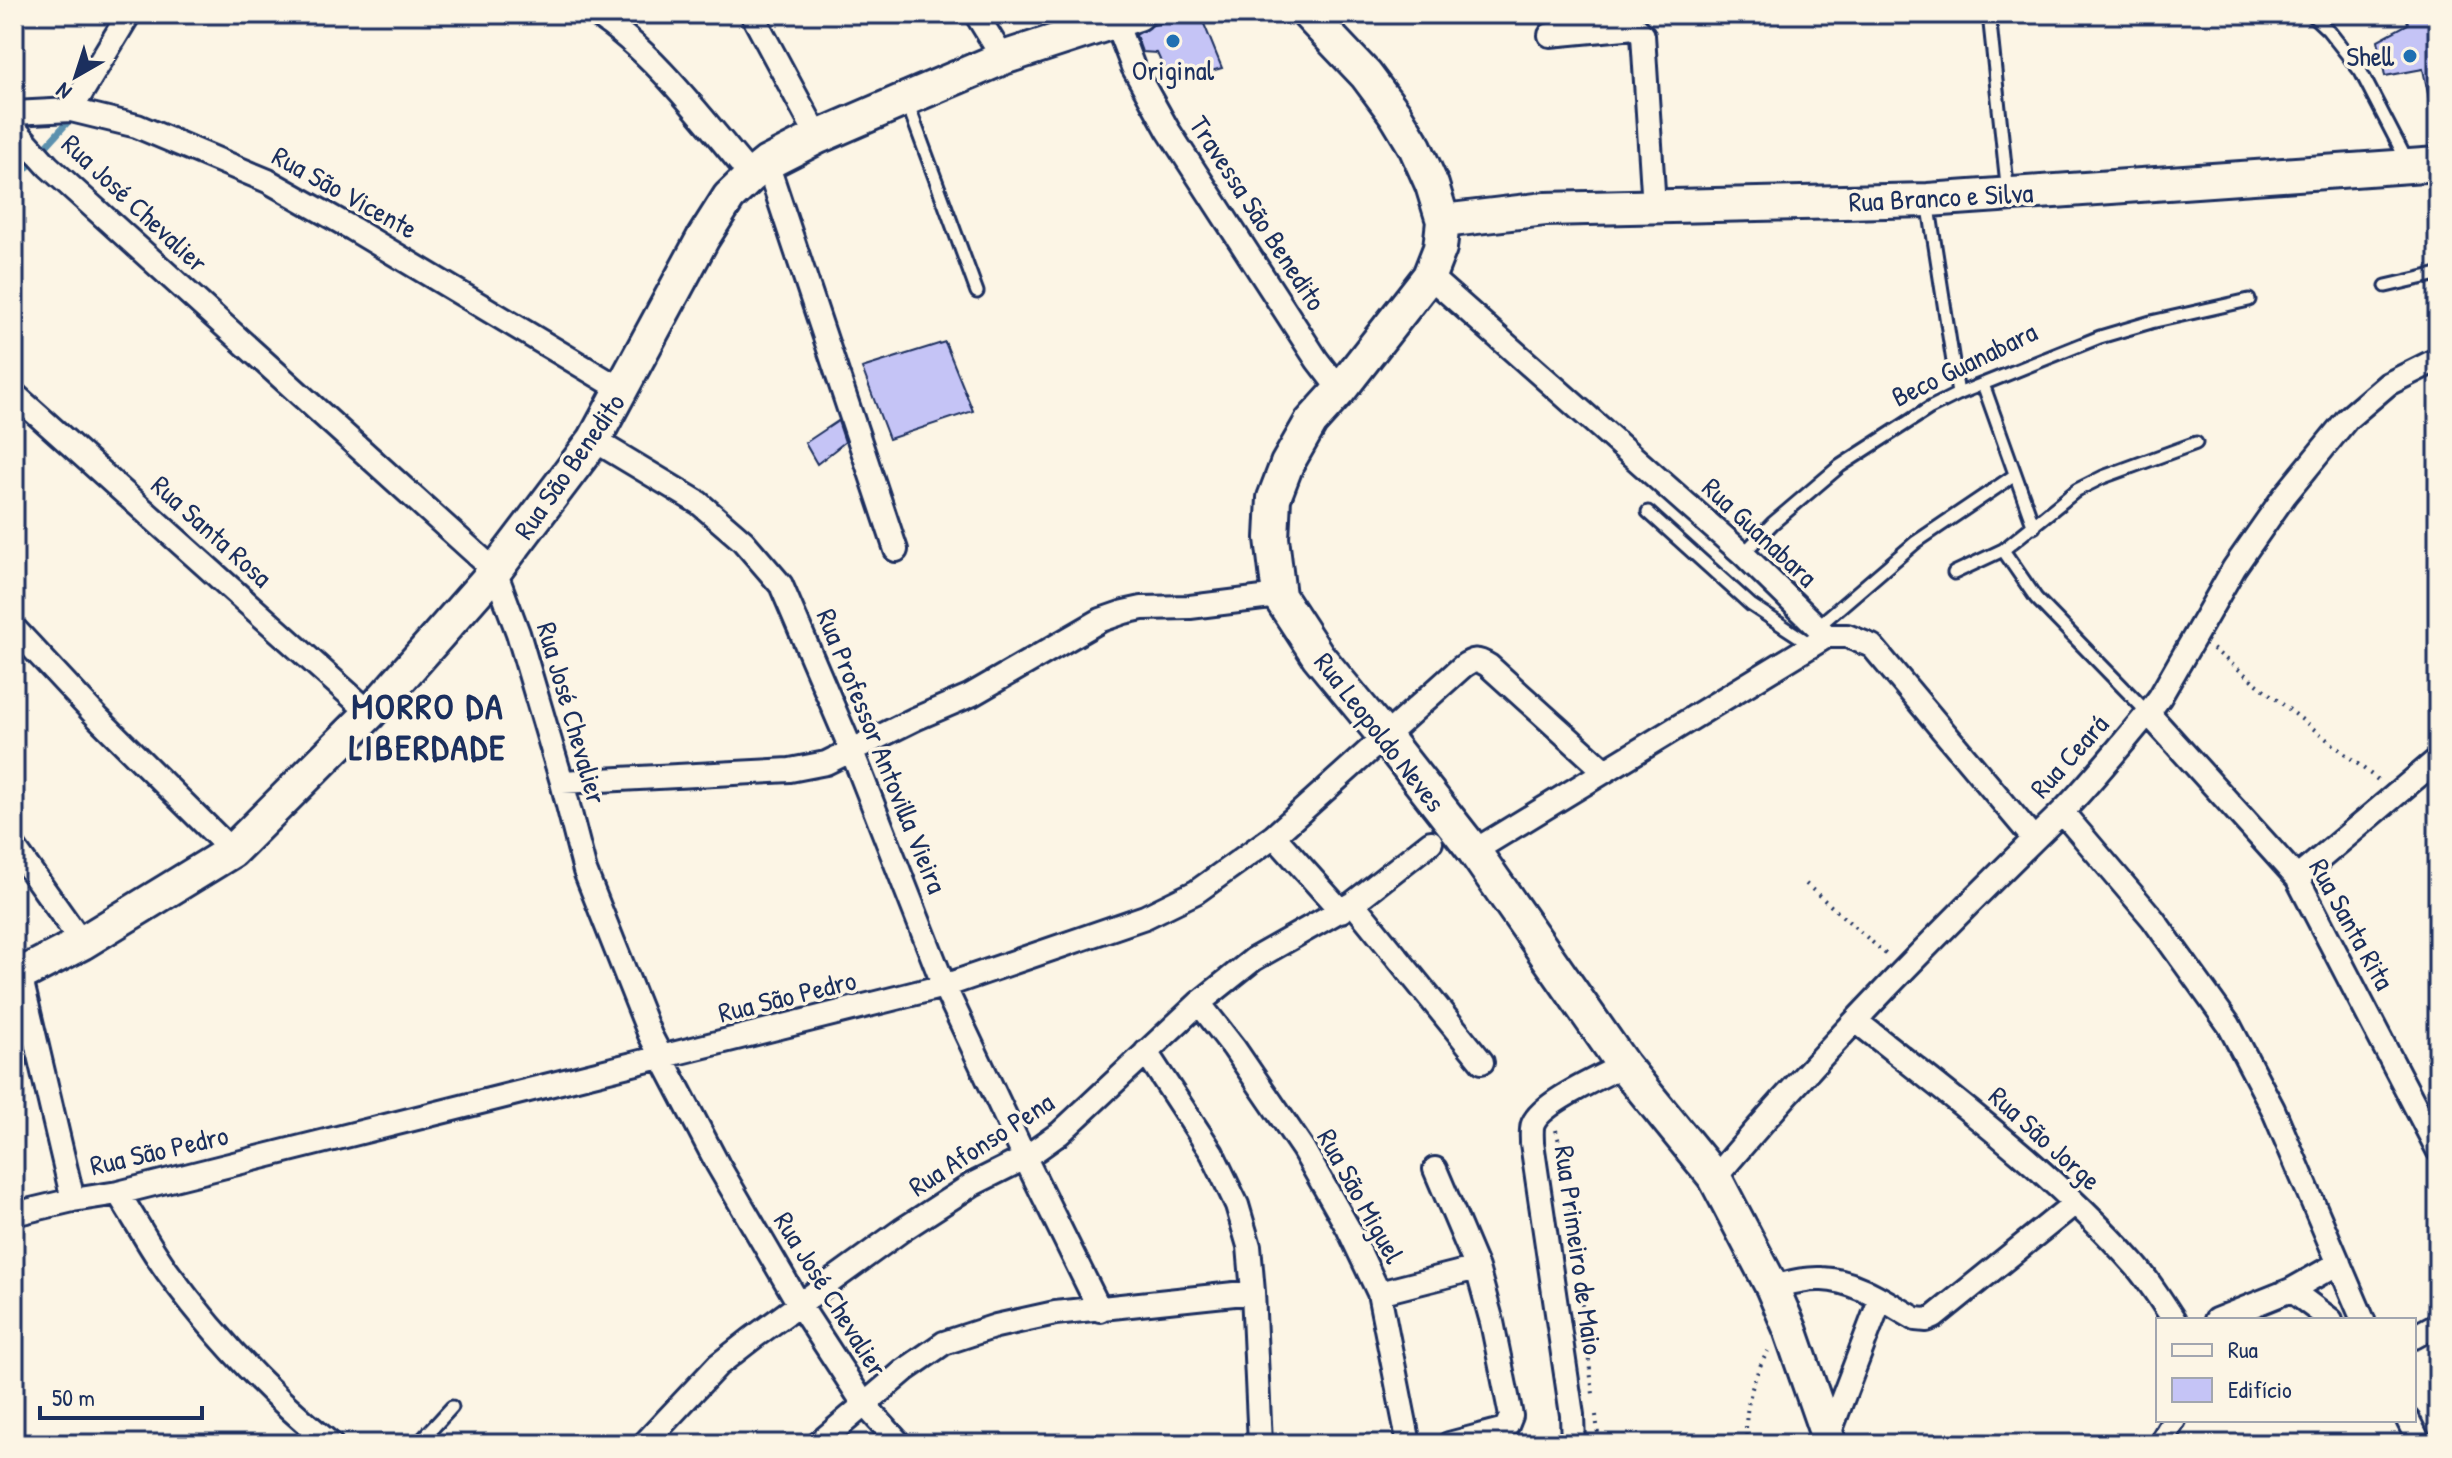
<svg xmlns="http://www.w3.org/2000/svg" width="2452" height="1458" viewBox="0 0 2452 1458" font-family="'Patrick Hand',sans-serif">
	<rect width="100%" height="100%" fill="#fcf5e5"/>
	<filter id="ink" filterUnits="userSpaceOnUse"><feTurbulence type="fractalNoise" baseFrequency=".0125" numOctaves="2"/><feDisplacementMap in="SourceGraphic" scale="16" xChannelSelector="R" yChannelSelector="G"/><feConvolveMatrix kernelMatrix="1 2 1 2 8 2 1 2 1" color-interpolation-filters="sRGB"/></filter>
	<g filter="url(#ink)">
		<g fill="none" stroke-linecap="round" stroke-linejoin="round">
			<path stroke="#5b91ae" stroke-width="7" d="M14,182l60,-67"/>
		</g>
		<path fill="#c5c4f6" stroke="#1b2f5e" stroke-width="2" d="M1200,14l22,54 -52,14 -13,-29 -15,-1 -6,-17 17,-10z
			M2406,14h26l6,29v61h-8l-7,-35 -38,7 -7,-36 30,-16z
			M945,342l28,69 -84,28 -27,-71z
			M838,421l7,21 -28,22 -12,-21z"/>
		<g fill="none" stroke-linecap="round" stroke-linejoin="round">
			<defs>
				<path id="lane" d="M1989,14l19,180
					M2311,14l17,16 33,42 46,89
					M907,102l70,190
					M1928,201l30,193
					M2386,286l52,-12
					M1983,384l51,143
					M1648,512l103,93 61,40
					M2003,550l33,48 112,115
					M1743,554l30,-31 67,-57 90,-58 28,-14 142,-57 51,-15 98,-22
					M1954,573l49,-23 74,-60 26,-13 93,-34
					M1817,627l99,-85 99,-67
					M418,1444l34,-37"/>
				<path id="street" d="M595,14c60,39 109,107 156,162
					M752,14l66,123
					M976,14l27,44
					M1115,20l18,47 35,63 149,230 23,30
					M1550,35l85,-8 8,8 11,172
					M71,110l58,-96
					M14,113l57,-3 66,16 131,55 85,48 269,161
					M14,128l34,38 447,405 23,62 44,149 23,89 65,164 68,130 81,139 65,100 36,40
					M767,163l129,387
					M1429,276l314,278 84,82h20l25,10 161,192
					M14,394l356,319
					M594,440l105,63 44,38 38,44 70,164 93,237 81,172 75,152
					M14,628l84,90 134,133
					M2148,713l149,165 141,272
					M562,782l228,-12 36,-7 89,-44 56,-24 130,-75 23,-8 18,-4 48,-1 89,-11
					M2062,812l91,107 76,106 44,84 90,211
					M1274,836l67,75
					M14,847l68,96
					M1474,851l353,-215
					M2297,878l141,-119
					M1353,903l129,159
					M20,974l53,226
					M1199,1003l35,45 69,101 45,79 31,65 30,151
					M1856,1021c97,77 197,151 279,244 15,17 27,37 39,55
					M1146,1052l66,101 25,52 12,41 4,46 7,152
					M1435,1169l42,99 15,54 19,94 -4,10 -5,4 -53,14
					M1715,1178c108,-129 226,-248 346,-365 31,-31 59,-67 87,-100l12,-16 74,-129 51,-73 62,-76 41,-35 50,-25
					M118,1193c17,26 31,53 49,78 46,63 103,124 164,173
					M14,1214l59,-14 45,-7 826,-207 201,-69 51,-25 78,-56 188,-169c11,-8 15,-9 27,-1l116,105
					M1772,1287c17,-4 33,-9 50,-8 34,1 65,24 94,40l11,1 7,-3 141,-114
					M2291,1290l40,30
					M1379,1293l98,-25
					M2216,1320l75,-30 48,-27
					M2414,1337l24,-13
					M2408,1420l12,24
					M1828,1437l52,-137
					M644,1444l74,-79 36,-28 148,-107 71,-46 52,-26 35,-25 139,-130 55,-44 99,-56 78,-61
					M818,1444l87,-74 39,-27 52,-17 59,-13 198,-21
					M1573,1444l-1,-29 -40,-272c0,-6 -1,-14 1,-19 9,-22 68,-47 90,-59
					M2160,1444l14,-24"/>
				<path id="secondary" d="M1308,14l58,61 29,39 20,33 17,38 11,36 -3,27 -11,28 -89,114 -29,32 -24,42 -13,34 -2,40 7,58 39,60 66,80 90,115 149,214 92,113 57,109 18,42 40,115
					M1443,221l102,-12 383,-9 510,-36
					M14,978l68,-35 150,-92 138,-138 125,-142 99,-131 109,-202 26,-41 22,-21 16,-13 51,-26 88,-38 97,-41 135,-44"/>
			</defs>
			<use href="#lane" stroke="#1b2f5e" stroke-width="17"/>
			<use href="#street" stroke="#1b2f5e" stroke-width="28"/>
			<use href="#secondary" stroke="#1b2f5e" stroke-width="38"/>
			<path stroke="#1b2f5e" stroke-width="4" stroke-dasharray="2 6" stroke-linecap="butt" d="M2213,649l165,131
				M1806,884l82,72
				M1556,1130l8,31 29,233
				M1596,1415l3,29
				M1747,1444c-4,-31 5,-66 21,-93"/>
			<use href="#lane" stroke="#fcf5e5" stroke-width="11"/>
			<use href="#street" stroke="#fcf5e5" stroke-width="22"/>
			<use href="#secondary" stroke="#fcf5e5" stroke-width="32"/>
		</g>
	</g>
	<g fill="#1f6fb2" stroke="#fcf5e5" stroke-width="3">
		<circle cx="1173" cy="41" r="8"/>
		<circle cx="2410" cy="56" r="8"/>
	</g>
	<g text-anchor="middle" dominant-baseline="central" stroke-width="7" stroke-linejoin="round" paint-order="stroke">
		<g font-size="28" fill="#1b2f5e" stroke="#fcf5e5" text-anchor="end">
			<text x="2394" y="56">Shell</text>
			<text x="1173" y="70" text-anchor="middle">Original</text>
		</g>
		<g font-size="28" fill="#1b2f5e" stroke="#fcf5e5">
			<text transform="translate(345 192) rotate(29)">Rua São Vicente</text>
			<text transform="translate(1941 197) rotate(-3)">Rua Branco e Silva</text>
			<text transform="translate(135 203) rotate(43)">Rua José Chevalier</text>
			<text transform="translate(1258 213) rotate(57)">Travessa São Benedito</text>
			<text transform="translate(1964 364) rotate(-26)">Beco Guanabara</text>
			<text transform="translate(569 466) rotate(-55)">Rua São Benedito</text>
			<text transform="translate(212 531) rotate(42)">Rua Santa Rosa</text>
			<text transform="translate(1760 532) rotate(43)">Rua Guanabara</text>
			<text transform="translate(572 713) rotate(74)">Rua José Chevalier</text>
			<text transform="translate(1380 732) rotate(52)">Rua Leopoldo Neves</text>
			<text transform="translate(882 751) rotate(68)">Rua Professor Antovilla Vieira</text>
			<text transform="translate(2069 756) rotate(-48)">Rua Ceará</text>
			<text transform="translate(2352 924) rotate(61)">Rua Santa Rita</text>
			<text transform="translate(787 996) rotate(-14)">Rua São Pedro</text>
			<text transform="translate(2045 1138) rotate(42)">Rua São Jorge</text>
			<text transform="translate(981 1144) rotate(-33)">Rua Afonso Pena</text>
			<text transform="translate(159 1150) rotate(-13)">Rua São Pedro</text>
			<text transform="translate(1361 1196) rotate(61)">Rua São Miguel</text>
			<text transform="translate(1579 1250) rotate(82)">Rua Primeiro de Maio</text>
			<text transform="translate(831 1294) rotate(58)">Rua José Chevalier</text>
		</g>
		<g font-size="36" font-weight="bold" letter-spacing="2" fill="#1b2f5e" stroke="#fcf5e5">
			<text x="428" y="705">MORRO DA<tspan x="428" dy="41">LIBERDADE</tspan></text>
		</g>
	</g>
	<rect width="2452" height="1458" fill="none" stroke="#fcf5e5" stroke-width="48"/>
	<rect x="24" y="24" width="2404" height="1410" fill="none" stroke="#1b2f5e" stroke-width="3" filter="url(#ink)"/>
	<rect x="2156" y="1318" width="260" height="104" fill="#fcf5e5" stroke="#a2a6af" stroke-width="2"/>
	<rect x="2172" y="1344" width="40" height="12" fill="#fcf5e5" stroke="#a2a6af" stroke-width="2"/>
	<text x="2228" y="1358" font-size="24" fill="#1b2f5e">Rua</text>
	<rect x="2172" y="1378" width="40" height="24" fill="#c5c4f6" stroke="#a2a6af" stroke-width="2"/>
	<text x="2228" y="1398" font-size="24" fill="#1b2f5e">Edifício</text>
	<g transform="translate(76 76) rotate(219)" stroke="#fcf5e5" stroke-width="6" paint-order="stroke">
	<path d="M0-6L14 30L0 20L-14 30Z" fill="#1b2f5e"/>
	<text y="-12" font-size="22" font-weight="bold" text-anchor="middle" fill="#1b2f5e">N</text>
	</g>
	<path d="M40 1406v12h162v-12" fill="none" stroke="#1b2f5e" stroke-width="4"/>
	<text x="52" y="1406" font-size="24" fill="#1b2f5e" stroke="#fcf5e5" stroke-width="6" paint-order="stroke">50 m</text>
</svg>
